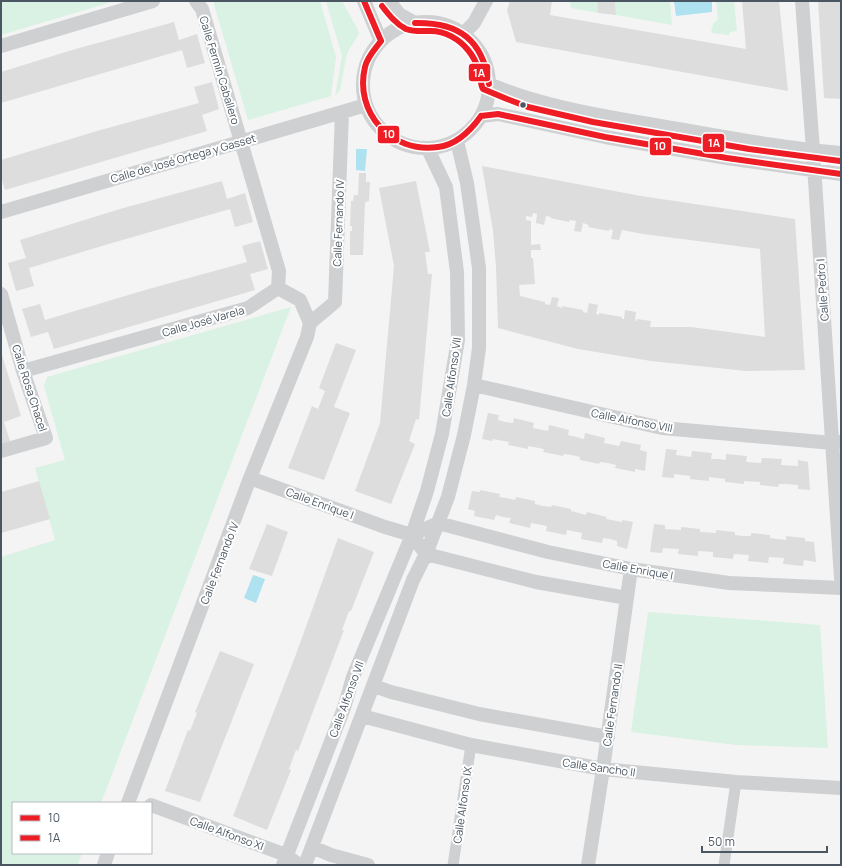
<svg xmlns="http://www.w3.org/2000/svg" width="842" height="866" viewBox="0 0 842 866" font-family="Manrope,sans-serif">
	<rect width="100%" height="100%" fill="#f4f4f4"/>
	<path fill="#d9f2e3" d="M1,1h114l-114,34z
		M213,1h107l16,56 -5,39 -83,24z
		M326,1h16l15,27 2,6 -12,19 -7,37 -5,6 7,-40z
		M570,1h27l1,12 -27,-5z
		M615,1h55l2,24 -56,-10z
		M716,1h18l3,30 -7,1 -1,3 -18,-2 2,-9 5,-5z
		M291,307l-190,496h-88v50h69l-4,12h-77v-308l54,-17 -20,-72 30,-8 -21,-74 3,-9z
		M648,612l172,13 8,123 -92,-3 -105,-13z"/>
	<path fill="#aee2f0" d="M674,1h38v11l-36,4z
		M356,149h11l-2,22 -9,-1z
		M253,575l12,4 -9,24 -12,-5z"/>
	<path fill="#ddddde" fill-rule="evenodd" d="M510,1h42l-2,14 196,34 -4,-48h37l9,90 -272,-49 -9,-32z
		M597,1h18l1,14 -18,-2z
		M818,1h23v98l-17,-1z
		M174,22l5,18 18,-6 8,29 -18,5 -5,-18 -181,53v-31l71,-22z
		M212,82l7,27 -17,6 5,16 -202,59 -4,-14v-16l96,-29 102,-28 -5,-16z
		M482,166l159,30 154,23 10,151 -59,1 -95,-10 -73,-12 -80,-21 -2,-61 -3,-36zM533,213l4,1 -1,9 8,2 2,-9 5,1 -1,1 19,4 1,-2 6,1 -2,10 7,1 2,-9 6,2 -1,2 21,4v-2l4,1 -2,9 8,1 3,-10 21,4 117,15 5,88 -74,-10h-41l1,-6 -14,-2 -1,2h-1l1,-9 -11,-2 -1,9h-2v-2l-23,-4v2l-3,-1 2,-9 -9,-2 -2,10 -4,-1v-2l-21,-4v2l-5,-2 2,-8 -7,-1 -2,8 -5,-1v-2l-25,-6 -1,-11 16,-1 -2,-26h-2v-8h10l-1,-6 -9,1v-24l-5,-1v-4l6,1z
		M359,173h7v9h4l-1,19 -4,1 -2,53h-13v-24h2v-5h-2l1,-25h2l1,-6h4z
		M222,181l5,18 18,-6 8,29 -18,5 -5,-18 -118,34 -83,25 5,18 -18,5 -8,-28 18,-5 -6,-18 100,-31z
		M416,181l14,71h-5l3,22h4l-13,146 -3,-1 -7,22 6,3 -24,60 -36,-13 25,-68 14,-157 -15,-78z
		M260,241l8,28 -18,5 5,16 -201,59 -6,-17 -17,5 -9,-28 18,-5 5,16 100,-30 102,-28 -5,-16z
		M336,343l20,7 -22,57 16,6 -26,67 -36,-12 24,-62 6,3 7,-18 -6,-3z
		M1,352l20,64 -17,6 6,19 -9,3z
		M488,413l11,2 -1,5 7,2 8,1 1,-5 20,5 -1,5 15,3 1,-6 20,5 -1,5 16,4 1,-6 20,5 -1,5 15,3 2,-5 20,4 -1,5 7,2 -2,19 -10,-2v3l-20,-4 1,-3 -8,-2 -8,-1 -1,2 -19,-4v-3l-8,-2 -8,-1 -1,2 -20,-4 1,-3 -16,-3v3l-20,-4 1,-3 -16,-3 -1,2 -10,-2z
		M666,449l11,1 -1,5 8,1 7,1 1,-6 20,2 -1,6h8l7,1v-6l21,2 -1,6 15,1 1,-5 20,1 -1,6 17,1v-6l10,2 2,28 -12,-1v-4l-11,-1h-8l-1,3 -18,-2v-3l-16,-1v3l-19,-2v-3l-16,-2v4l-19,-2v-3l-16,-2v4l-12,-1z
		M39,481l11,38 -49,14v-41z
		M480,490l20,4 -1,3 8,1 8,2 1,-3 19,4v3l8,2 8,1 1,-2 19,4v2l8,2 7,2 1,-3 20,5 -1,2 16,3 1,-2 10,2 -6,27 -10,-3v-5l-7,-2 -7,-1 -1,5 -21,-4 1,-6 -15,-3 -1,5 -20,-4 1,-5 -16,-3 -1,5 -21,-5 2,-5 -8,-1 -7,-2 -2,5 -20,-4 1,-5 -7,-2 4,-18 8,1z
		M267,524l21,8 -16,44 -23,-7z
		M654,524l11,1v4l16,1v-3l19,2v3l16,1v-3l19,2v3l8,1h8v-3l19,2v3l16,2v-4l19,2v3l9,1 2,20 -12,-2 -1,6 -20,-2 1,-6 -15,-1 -1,6 -20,-2 1,-6 -15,-1 -1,5 -20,-2v-5l-15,-1v5l-20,-2 1,-5 -16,-1 -1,5 -12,-1z
		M338,538l36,14 -23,59h-2l-7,19h2l-46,121 -2,-1 -7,19 2,1 -24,60 -34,-14 62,-159z
		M220,651l34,13 -54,138 -35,-11 23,-61 2,1 7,-18 -2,-1z"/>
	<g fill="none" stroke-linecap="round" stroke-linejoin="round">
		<path stroke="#ced0d2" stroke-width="11" d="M453,865l18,-120
			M724,865l12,-83"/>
		<path stroke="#ced0d2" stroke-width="14" d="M364,1l17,40
			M389,1l10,13 16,9
			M802,1l11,149 28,428
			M363 85a63 63 0 1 1 126 0a63 63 0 1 1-126 0Z
			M463,34l11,-11 12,-22
			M1,46l152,-45
			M489,84c54,23 114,32 171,42 60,10 120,22 181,27
			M481,116l17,-2 107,23 122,21 114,16
			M1,212l365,-107
			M1,294l22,77 23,67 -45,13
			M310,323l25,-21 7,-190
			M23,371l225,-63 30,-20 1,-17 -77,-262 -6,-8
			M474,385l188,43 171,15 8,-1
			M250,478l135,49 27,8
			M412,535l26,-12 110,29 83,17 98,14 112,5
			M412,535l14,19 110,28 91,16
			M374,686l17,6 88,22 129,23
			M362,716l109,29 132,24 133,13 105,6
			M128,803l122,-325 57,-141 3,-14 -10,-23 -22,-12
			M151,805l135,50 13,10
			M312,847l19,8 37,10
			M104,865l4,-12
			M283,865l61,-157 9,-31 59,-142 15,-44 15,-57 16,-94 -1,-68 -11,-85 -18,-38
			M305,865l108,-285 13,-26 22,-57 16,-62 10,-50 5,-37v-80l-12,-85 -10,-42
			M588,865l15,-96 28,-200"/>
		<defs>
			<path id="bus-1" d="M364,1l17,40
				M415,23c44,-1 68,17 74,61
				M381,41c-6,8 -14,16 -16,26 -11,45 26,87 73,80 18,-2 33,-17 43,-31
				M481,116l17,-2 107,23 122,21 114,16"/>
			<path id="bus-2" d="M382,6c7,9 14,18 24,23 8,3 16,2 25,2 14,0 28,8 37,19 5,6 9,14 11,21 2,6 1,13 4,18l24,10 21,8 65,15 156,27 91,12"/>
		</defs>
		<use href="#bus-1" stroke="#fff" stroke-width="9"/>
		<use href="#bus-2" stroke="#fff" stroke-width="9"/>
		<use href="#bus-1" stroke="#ee1c25" stroke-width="6"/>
		<use href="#bus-2" stroke="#ee1c25" stroke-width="6"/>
	</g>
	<circle fill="#4a5661" stroke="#fff" stroke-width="1.5" cx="523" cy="105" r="3.5"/>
	<g text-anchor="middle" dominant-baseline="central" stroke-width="4" stroke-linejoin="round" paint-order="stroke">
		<g font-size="11" fill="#4a5661" stroke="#fff">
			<text transform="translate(220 70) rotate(73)">Calle Fermín Caballero</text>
			<text transform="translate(183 158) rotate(-16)">Calle de José Ortega y Gasset</text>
			<text transform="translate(338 223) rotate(-88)">Calle Fernando IV</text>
			<text transform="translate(822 290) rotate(-94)">Calle Pedro I</text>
			<text transform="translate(203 321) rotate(-16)">Calle José Varela</text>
			<text transform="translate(451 377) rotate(-82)">Calle Alfonso VII</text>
			<text transform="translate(30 388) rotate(72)">Calle Rosa Chacel</text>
			<text transform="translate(632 420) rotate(11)">Calle Alfonso VIII</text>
			<text transform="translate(320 503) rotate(20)">Calle Enrique I</text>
			<text transform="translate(219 563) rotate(-69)">Calle Fernando IV</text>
			<text transform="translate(638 569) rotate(10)">Calle Enrique I</text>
			<text transform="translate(346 699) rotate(-70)">Calle Alfonso VII</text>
			<text transform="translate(612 705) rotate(-82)">Calle Fernando II</text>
			<text transform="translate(599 767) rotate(8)">Calle Sancho II</text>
			<text transform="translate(462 805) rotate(-82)">Calle Alfonso IX</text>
			<text transform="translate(227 833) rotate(20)">Calle Alfonso XI</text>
		</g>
	</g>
	<g stroke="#fff" stroke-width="1.5">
		<rect x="468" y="63" width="23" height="19" rx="4" fill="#ee1c25"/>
		<rect x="377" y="125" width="23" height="19" rx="4" fill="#ee1c25"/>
		<rect x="702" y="133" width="23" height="20" rx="4" fill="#ee1c25"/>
		<rect x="649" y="137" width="23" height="19" rx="4" fill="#ee1c25"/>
	</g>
	<g font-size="11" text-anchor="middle" font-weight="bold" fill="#fff">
		<text x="479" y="77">1A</text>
		<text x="389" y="138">10</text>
		<text x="714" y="147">1A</text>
		<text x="660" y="150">10</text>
	</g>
	<rect width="842" height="866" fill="none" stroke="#4a5661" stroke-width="4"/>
	<rect x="12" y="802" width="140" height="52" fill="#ffffff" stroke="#b7bbc0"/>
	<rect x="20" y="815" width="20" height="6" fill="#ee1c25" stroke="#b7bbc0"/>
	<text x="48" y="822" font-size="12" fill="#4a5661">10</text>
	<rect x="20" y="835" width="20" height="6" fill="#ee1c25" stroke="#b7bbc0"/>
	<text x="48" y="842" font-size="12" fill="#4a5661">1A</text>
	<path d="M702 846v6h125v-6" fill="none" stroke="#4a5661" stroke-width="2"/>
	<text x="708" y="846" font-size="12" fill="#4a5661" stroke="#ffffff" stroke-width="3" paint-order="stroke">50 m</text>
</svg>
